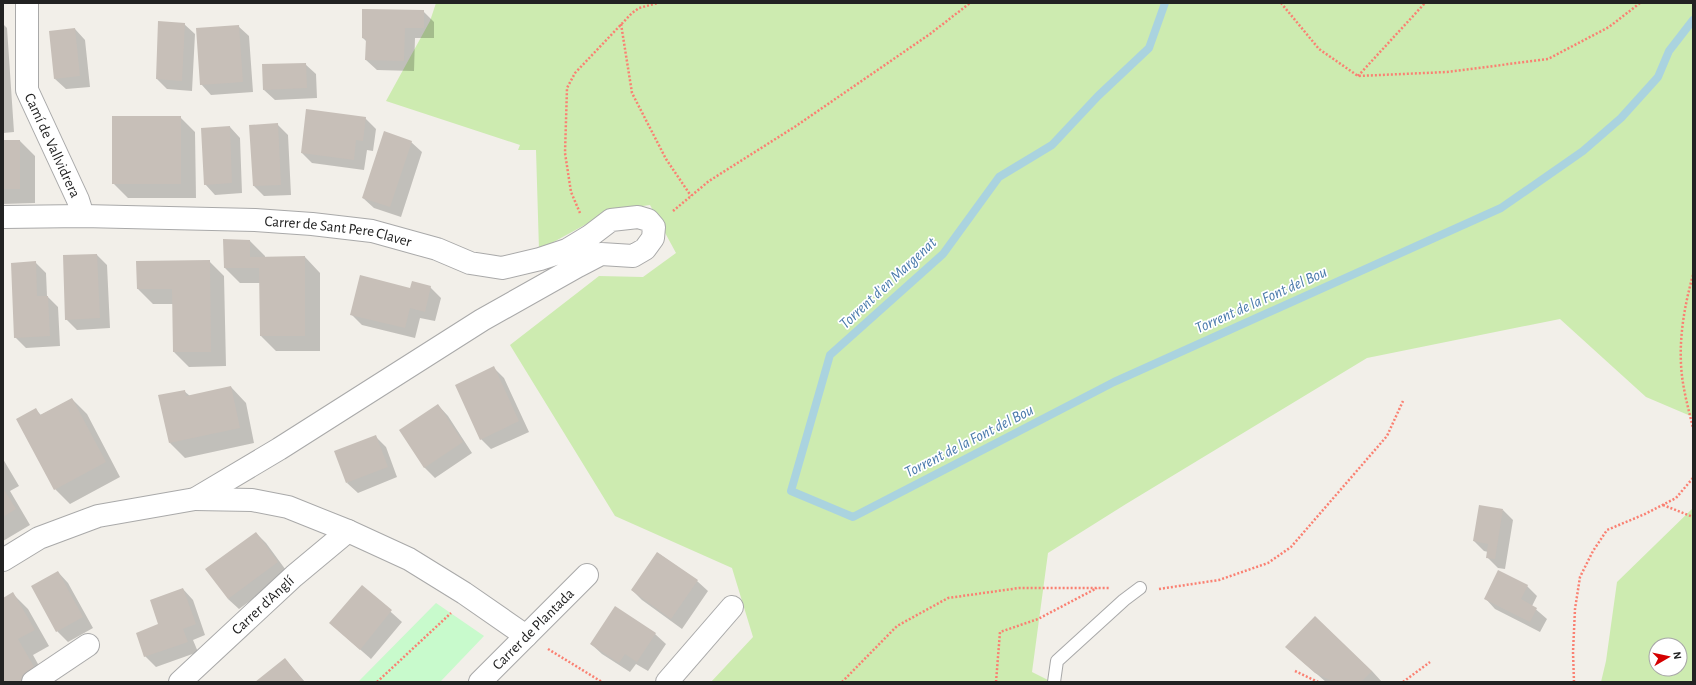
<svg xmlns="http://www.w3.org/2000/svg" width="1696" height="685" viewBox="0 0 1696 685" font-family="'Alegreya Sans',sans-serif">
	<rect width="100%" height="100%" fill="#f2efe9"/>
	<path fill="#cdebb0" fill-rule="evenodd" d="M436,3h1257v414l-47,-20 -86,-78 -193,39 -241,146 -78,49 -16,119 20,10h-341l42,-45 -21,-69 -117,-52 -105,-171 89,-69 44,1 33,-24 -26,-48 -38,5 -73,40 -3,-100h-18l2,-5 -134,-44 44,-80z
		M1693,508v174h-92l5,-21 11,-79zM1656,645h24v24h-24z"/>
	<path fill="#c8facc" d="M436,603l48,33 -44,46h-82z"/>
	<path fill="#0003" d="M423,11l11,11v16h-19l-1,33 -37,-1 -11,-10 1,-18 -4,-4z
		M3,24l4,4 7,104 -11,1z
		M184,24l11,10 -3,57 -25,-2 -10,-10z
		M238,26l11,10 4,56 -42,3 -10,-11z
		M75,29l10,11 5,47 -24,2 -11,-10z
		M305,64l11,10 1,24 -42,2 -11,-10z
		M180,117l15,15 1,66h-68l-15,-15z
		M365,118l11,11 -3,22 -6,-1 -3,20 -52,-7 -10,-10z
		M277,124l11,11 3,60 -27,1 -10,-10 -4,-60z
		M230,127l10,11 2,55 -27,2 -10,-11z
		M3,141h17l15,15v47l-32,1z
		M411,142l11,10 -21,65 -27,-9 -11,-10z
		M250,241l15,15v2l40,-1 15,16v78h-44l-15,-15v-53h-21l-15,-15z
		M97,255l10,10 3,63 -33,2 -11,-11z
		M209,261l15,15 2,90 -37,1 -15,-15 -1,-48h-20l-15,-15z
		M35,262l11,11 1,23 11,11 2,39 -34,2 -11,-11z
		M3,273l1,57h-1z
		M430,287l11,11 -6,23 -15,-3 -5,20 -53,-13 -10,-10 59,-26z
		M493,367l11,11 25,54 -38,17 -10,-10z
		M231,387l15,16 8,40 -69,15 -15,-15 14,-52 6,5z
		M72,399l15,15 33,63 -50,27 -15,-15 -19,-79 5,5z
		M438,405l10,11 24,37 -37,25 -11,-11z
		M375,436l11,11 11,30 -39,16 -11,-10z
		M3,459l16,27 -9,5 20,34 -27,16z
		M1503,510l10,10 -8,49 -7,-1 -11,-11 1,-5 -4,-1 -10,-10z
		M256,533l10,10 22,30 -49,36 -11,-10z
		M658,553l39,28 11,10 -26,38 -40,-29 -10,-10z
		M58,572l10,11 25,45 -25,14 -11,-11z
		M362,586l40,36 -31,37 -41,-36z
		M1527,586l10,10 -5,10 15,13 -7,13 -45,-23 -10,-11z
		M183,589l10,11 12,35 -12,5 5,12 -42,15 -11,-11 15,-31z
		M13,594l15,15 21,37 -16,9 15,27h-45v-82z
		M655,634l11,10 -18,27 -12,-7 -6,8 -28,-18 -11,-10z
		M1286,647l86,24 10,11h-56z
		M285,659l20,23h-49z"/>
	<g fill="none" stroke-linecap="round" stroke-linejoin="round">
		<path stroke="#aad3df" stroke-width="8" d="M1165,3l-16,45 -51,48 -46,49 -53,32 -56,77 -113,101 -39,136 62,26 261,-135 387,-174 82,-57 38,-33 37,-41 11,-26 24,-31"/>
	</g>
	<path fill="#c7bfb8" d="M362,9l62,1v18h-19l-1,33 -39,-1 1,-21 -4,-1z
		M158,21l27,2 -3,58 -26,-2z
		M239,25l4,57 -43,3 -4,-57z
		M75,28l5,48 -26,3 -5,-48z
		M306,63l1,25 -44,2 -1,-26z
		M306,109l60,8 -3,24 -7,-1 -2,20 -53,-7z
		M112,116h69v68h-69z
		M278,123l3,62 -28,1 -4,-61z
		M230,126l2,57 -28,2 -3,-57z
		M384,131l28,10 -22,66 -28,-9z
		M3,140h17v49h-17z
		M223,239l27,1v17l55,-1v80h-45l-1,-68h-35z
		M97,254l3,64 -35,2 -2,-65z
		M210,260l1,92h-38l-1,-63h-35l-1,-28z
		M36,261l1,35h11l2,40 -36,2 -3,-75z
		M360,275l50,13 2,-7 19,5 -6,26 -15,-4 -5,20 -55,-13z
		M494,366l25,55 -39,19 -25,-55z
		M231,386l9,42 -71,15 -11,-48 27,-5 1,6z
		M72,398l34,64 -52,28 -38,-71 20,-11 4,7z
		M438,404l25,38 -39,26 -25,-38z
		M376,435l12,32 -42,16 -12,-32z
		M3,488l13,21 -13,8z
		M1479,505l24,4 -8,50 -9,-1 2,-14 -15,-3z
		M256,532l22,30 -50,37 -23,-30z
		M657,552l41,28 -27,39 -40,-29z
		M1498,570l30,15 -7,14 16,9 -7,14 -46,-23z
		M58,571l25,46 -27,15 -25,-46z
		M362,585l30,25 -32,40 -31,-27z
		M183,588l13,36 -13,5 5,13 -44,15 -8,-24 22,-9 -8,-24z
		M13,592l22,38 -17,9 19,33 -18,10h-16v-84z
		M615,606l41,27 -19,29 -12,-8 -6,9 -29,-19z
		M1315,616l57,55 -11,11h-27l-19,-9 -30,-26z
		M285,658l19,24h-49z"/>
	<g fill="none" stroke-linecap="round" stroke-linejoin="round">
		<defs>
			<path id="lane" d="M1054,682l3,-21 67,-61 16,-12"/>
			<g id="street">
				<path id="s1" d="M27,3v87l51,110 5,16"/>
				<path id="s2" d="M3,217l80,-1 172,4 57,4 60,7 65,18 33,14 32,5 38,-9 27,-9 23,-14 21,-16 27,-3 10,3 6,7 -1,11 -8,11 -12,7 -32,-2 -23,12 -96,54 -203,129 -84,50 -97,17 -59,22 -36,22"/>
				<path d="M195,499l57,1 36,7 60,24 61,28 55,34 62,43"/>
				<path d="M33,682l55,-37"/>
				<path id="s3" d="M180,682l114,-106 54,-45"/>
				<path id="s4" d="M480,682l107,-107"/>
				<path d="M667,682l65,-75"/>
			</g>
		</defs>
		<use href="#lane" stroke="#a9a9a9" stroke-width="14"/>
		<use href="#street" stroke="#a9a9a9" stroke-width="24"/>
		<path stroke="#fa8072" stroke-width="2.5" stroke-dasharray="2 2" stroke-linecap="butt" d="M1281,3l38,46 39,27 89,-4 101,-13 61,-32 31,-24
			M621,24l11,69 34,66 25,37
			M1358,76l67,-73
			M673,211l36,-30 87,-55 134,-92 40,-31
			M580,213l-9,-21 -6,-39 2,-65 8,-15 57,-60 7,-5 19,-5
			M1693,275c-9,32 -15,67 -11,101 2,17 7,35 11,52
			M1663,505l30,12
			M1159,589l60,-9 49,-17 23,-16 96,-111 16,-35
			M548,649l54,33
			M1295,671l23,11
			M377,682l74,-69
			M842,682l55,-56 51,-28 71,-10h90
			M996,682l4,-50 38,-13 59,-31
			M1403,682l27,-20
			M1574,682l-1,-30 2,-43 5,-32 13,-26 14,-21 38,-16 31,-16 17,-20"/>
		<use href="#lane" stroke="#fff" stroke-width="12"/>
		<use href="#street" stroke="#fff" stroke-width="22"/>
	</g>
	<g text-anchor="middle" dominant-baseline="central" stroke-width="3.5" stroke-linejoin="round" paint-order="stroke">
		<g font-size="15" fill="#222" stroke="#fff">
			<text stroke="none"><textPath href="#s1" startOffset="148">Camí de Vallvidrera</textPath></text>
			<text stroke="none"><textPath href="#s2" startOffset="336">Carrer de Sant Pere Claver</textPath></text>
			<text stroke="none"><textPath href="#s3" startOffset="113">Carrer d'Anglí</textPath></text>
			<text stroke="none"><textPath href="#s4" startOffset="75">Carrer de Plantada</textPath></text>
		</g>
		<g font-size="16" font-style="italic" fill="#4a7aab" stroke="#fff">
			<text transform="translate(888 283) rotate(-43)">Torrent d'en Margenat</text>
			<text transform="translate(1261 300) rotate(-24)">Torrent de la Font del Bou</text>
			<text transform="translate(969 441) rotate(-27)">Torrent de la Font del Bou</text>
		</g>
	</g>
	<rect width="1696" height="685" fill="none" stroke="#222222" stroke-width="8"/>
	<g transform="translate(1668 657) rotate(81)"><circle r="19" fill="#ffffff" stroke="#a7a7a7"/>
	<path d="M0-3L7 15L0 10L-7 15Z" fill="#d40000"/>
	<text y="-6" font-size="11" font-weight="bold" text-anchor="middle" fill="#222222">N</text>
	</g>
</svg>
